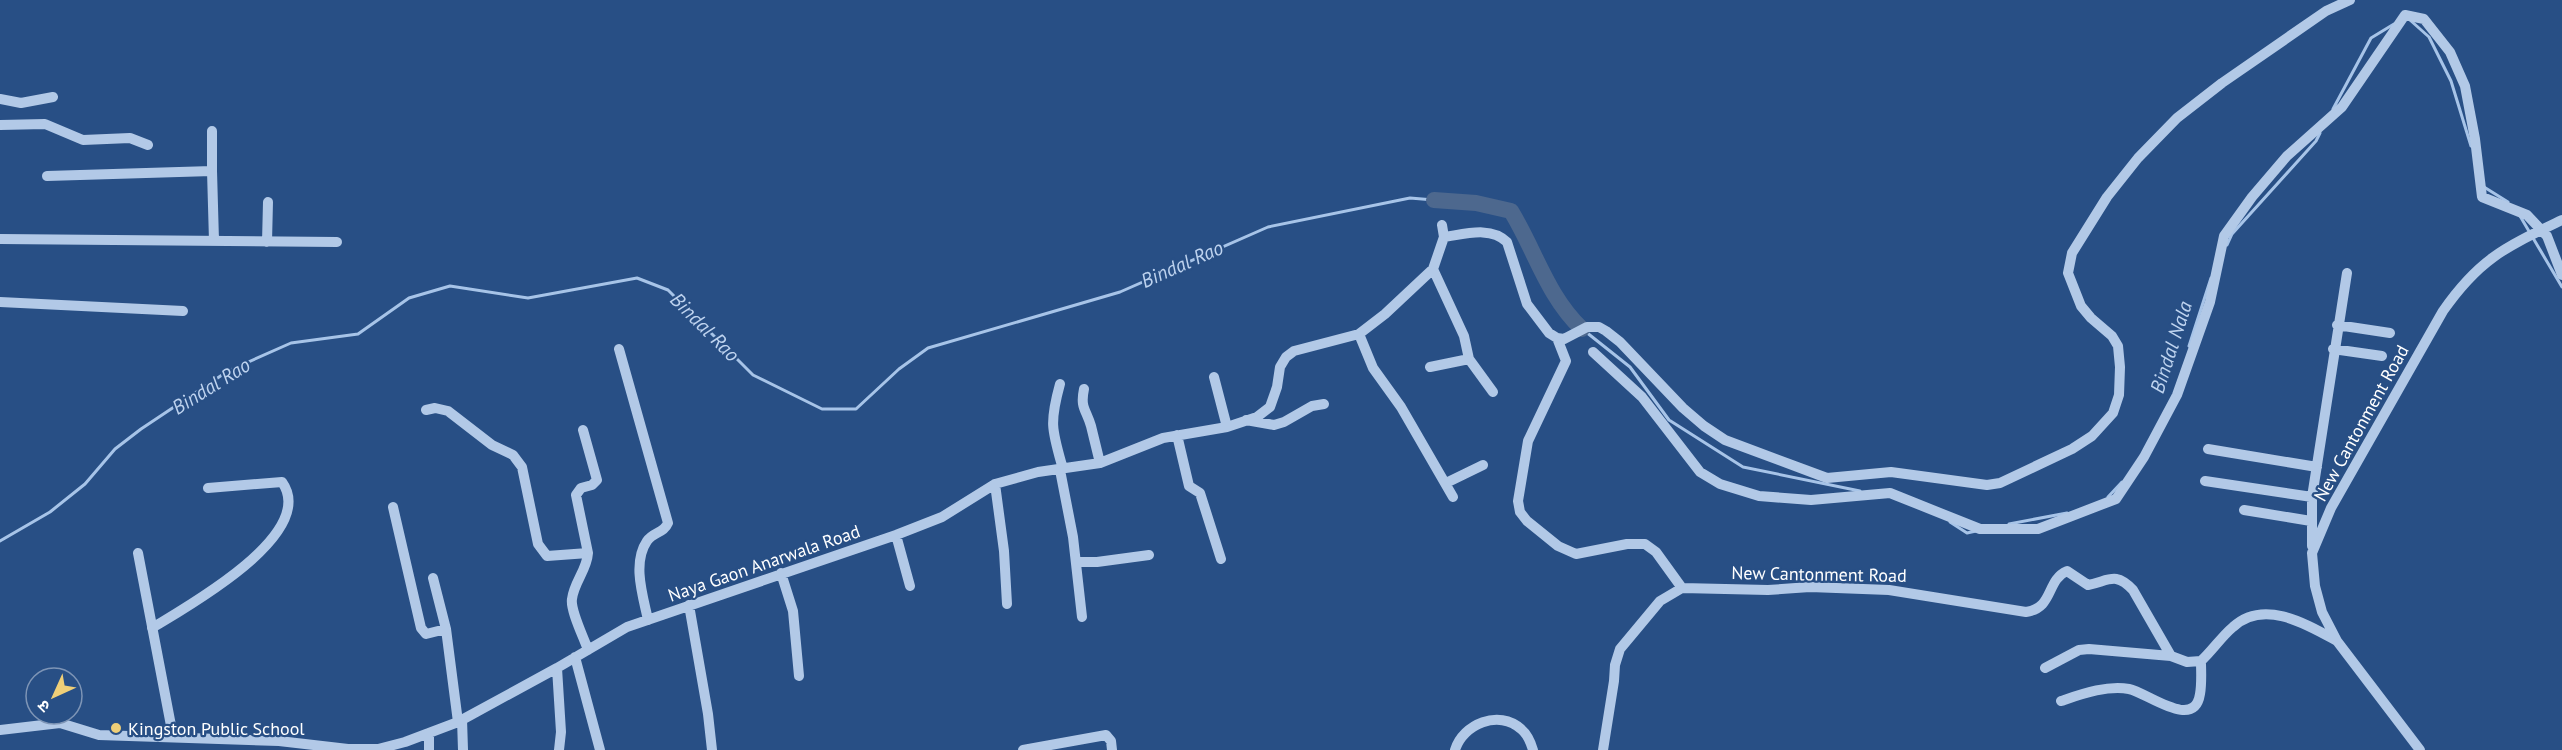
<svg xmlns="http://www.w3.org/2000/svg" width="2562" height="750" viewBox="0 0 2562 750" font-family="'PT Sans','Noto Sans Devanagari',sans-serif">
	<rect width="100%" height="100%" fill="#284f85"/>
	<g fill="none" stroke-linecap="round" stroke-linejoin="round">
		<path stroke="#a7c4e8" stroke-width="3" d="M2410,20l19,17 22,44 20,65
			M2333,109l38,-71 23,-14
			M2484,187l24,15
			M2520,216l42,71
			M2227,245l5,-11 84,-93 4,-8
			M1586,332l44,35 39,53 74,47 117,24
			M2189,346l22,-68
			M2108,497l14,-15
			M1950,522l17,11 9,-2
			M2009,524l58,-11
			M0,541l50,-29 35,-28 30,-35 26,-20 87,-58 63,-28 67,-9 51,-36 41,-12 78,12 109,-20 31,12 85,85 69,34h34l43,-40 29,-21 192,-56 148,-65 142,-29 24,2"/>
		<path stroke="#4d688e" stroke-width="16" d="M1434,200l42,3 35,8c24,39 36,85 71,118"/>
		<path stroke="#b2c9e7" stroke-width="10" d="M0,99l21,4 32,-6
			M0,125l45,-1 38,16 47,-2 18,7
			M212,131v40
			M47,176l165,-5 2,70
			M1444,237c21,-3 47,-11 63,5l20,62 22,29 8,5 7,1 23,-12h12l7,4 14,11 63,66 21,18 21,14 102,38 64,-6 96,13 13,-2 72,-34 20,-13 21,-23 6,-18 1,-28 -2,-21 -6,-10 -21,-18 -10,-12 -13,-33 4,-20 35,-56 31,-39 39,-40 45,-35 104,-72 24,-11
			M0,239l337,3
			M267,242l1,-40
			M1433,269l31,67 5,23 24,33
			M0,302l183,9
			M2337,325l53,8
			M1359,334l14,34 28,39 52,90
			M1557,338l9,23 -38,80 -10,60 2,11 7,9 31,25 18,8 51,-10h18l11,8 26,36
			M619,349l49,174c-4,10 -15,9 -21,18 -15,22 -4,55 1,79
			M2333,349l49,7
			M1593,352l49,45 58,75 20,12 39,12 52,4 79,-7 90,36h58l78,-30 28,-42 33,-62 33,-93 14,-66 28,-39 35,-41 55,-49 63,-92 19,4 26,33 15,34 10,53 7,58 45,18 20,21 15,39
			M1430,367l39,-8
			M1214,377l13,50
			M1060,384c-11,40 -8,46 3,85
			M1084,389c-4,19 2,20 7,37 3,12 6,25 9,37
			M426,410l9,-2 13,3 44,34 21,10 9,12 16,77 9,12 41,-3c-1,17 -14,29 -16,46 -2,11 12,39 16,51
			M1246,420l28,5 10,-3 28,-16 12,-2
			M583,430l14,50 -5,5 -11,3 -5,7 12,58
			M1177,435l12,51 11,7 21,66
			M2208,449l109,18
			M1060,470l13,67 9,80
			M2205,481l107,16
			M1446,483l37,-18
			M995,484l9,67 3,53
			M393,507l28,121 5,6 20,-5 12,93
			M2244,510l67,11
			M896,535l14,51
			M2312,546v-49l35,-224
			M138,553l35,183
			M1077,562h20l52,-7
			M781,573l12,38 6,65
			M433,578l13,51
			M689,605l19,109 4,36
			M152,628c34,-21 167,-94 130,-146l-74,6
			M575,657l25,93
			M557,668l4,64 -2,18
			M2045,668l34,-18 10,-1 82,7
			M2061,701c21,-7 46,-16 68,-12 19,4 65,42 71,5 2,-11 1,-23 1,-33
			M462,719l1,31
			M0,730l60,-7 39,12 180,6 69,8h30l27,-7 53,-20 99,-54 70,-41 269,-92 46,-18 53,-33 43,-12 62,-9 63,-25 64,-11 30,-10 13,-10 7,-20 3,-20 6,-10 8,-6 65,-17 26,-20 48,-45 11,-32 -2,-12
			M429,750v-17
			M1023,750l83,-15 5,6 1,9
			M1455,750c8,-26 44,-41 66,-21 6,5 10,14 12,21
			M1603,750l11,-69 1,-16 5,-16 40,-48 22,-13 86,2 42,-3 79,3 137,22c28,-4 20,-32 41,-41l21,14c21,-4 27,-14 45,5l38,66 16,6 14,-1c12,-11 20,-24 32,-34 31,-29 75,-2 104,14
			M2420,750l-83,-109 -15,-29 -7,-26 -3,-33 19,-45 112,-197c37,-53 63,-64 119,-91"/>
	</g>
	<circle fill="#efcf78" stroke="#284f85" stroke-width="2" cx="116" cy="728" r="6"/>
	<g text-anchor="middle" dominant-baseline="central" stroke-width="4.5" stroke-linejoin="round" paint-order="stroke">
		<g font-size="18" fill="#fff" stroke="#284f85">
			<text transform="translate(2361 423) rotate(-61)">New Cantonment Road</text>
			<text transform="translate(764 563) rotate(-19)">Naya Gaon Anarwala Road</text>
			<text transform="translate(1819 574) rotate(1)">New Cantonment Road</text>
		</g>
		<g font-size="18" fill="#fff" stroke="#284f85" text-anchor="start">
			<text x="128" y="728">Kingston Public School</text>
		</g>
		<g font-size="20" font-style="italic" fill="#bed3ef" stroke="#284f85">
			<text transform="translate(1182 264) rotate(-24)">Bindal Rao</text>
			<text transform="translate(705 327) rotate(45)">Bindal Rao</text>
			<text transform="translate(2171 347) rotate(-72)">Bindal Nala</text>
			<text transform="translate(211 386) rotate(-32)">Bindal Rao</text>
		</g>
	</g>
	<g transform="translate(54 696) rotate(225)"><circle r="28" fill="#284f85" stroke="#7e95b6" stroke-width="1.5"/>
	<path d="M0-4.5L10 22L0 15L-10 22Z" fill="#efcf78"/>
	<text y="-9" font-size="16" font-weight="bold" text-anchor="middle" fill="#ffffff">उ</text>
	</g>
</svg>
